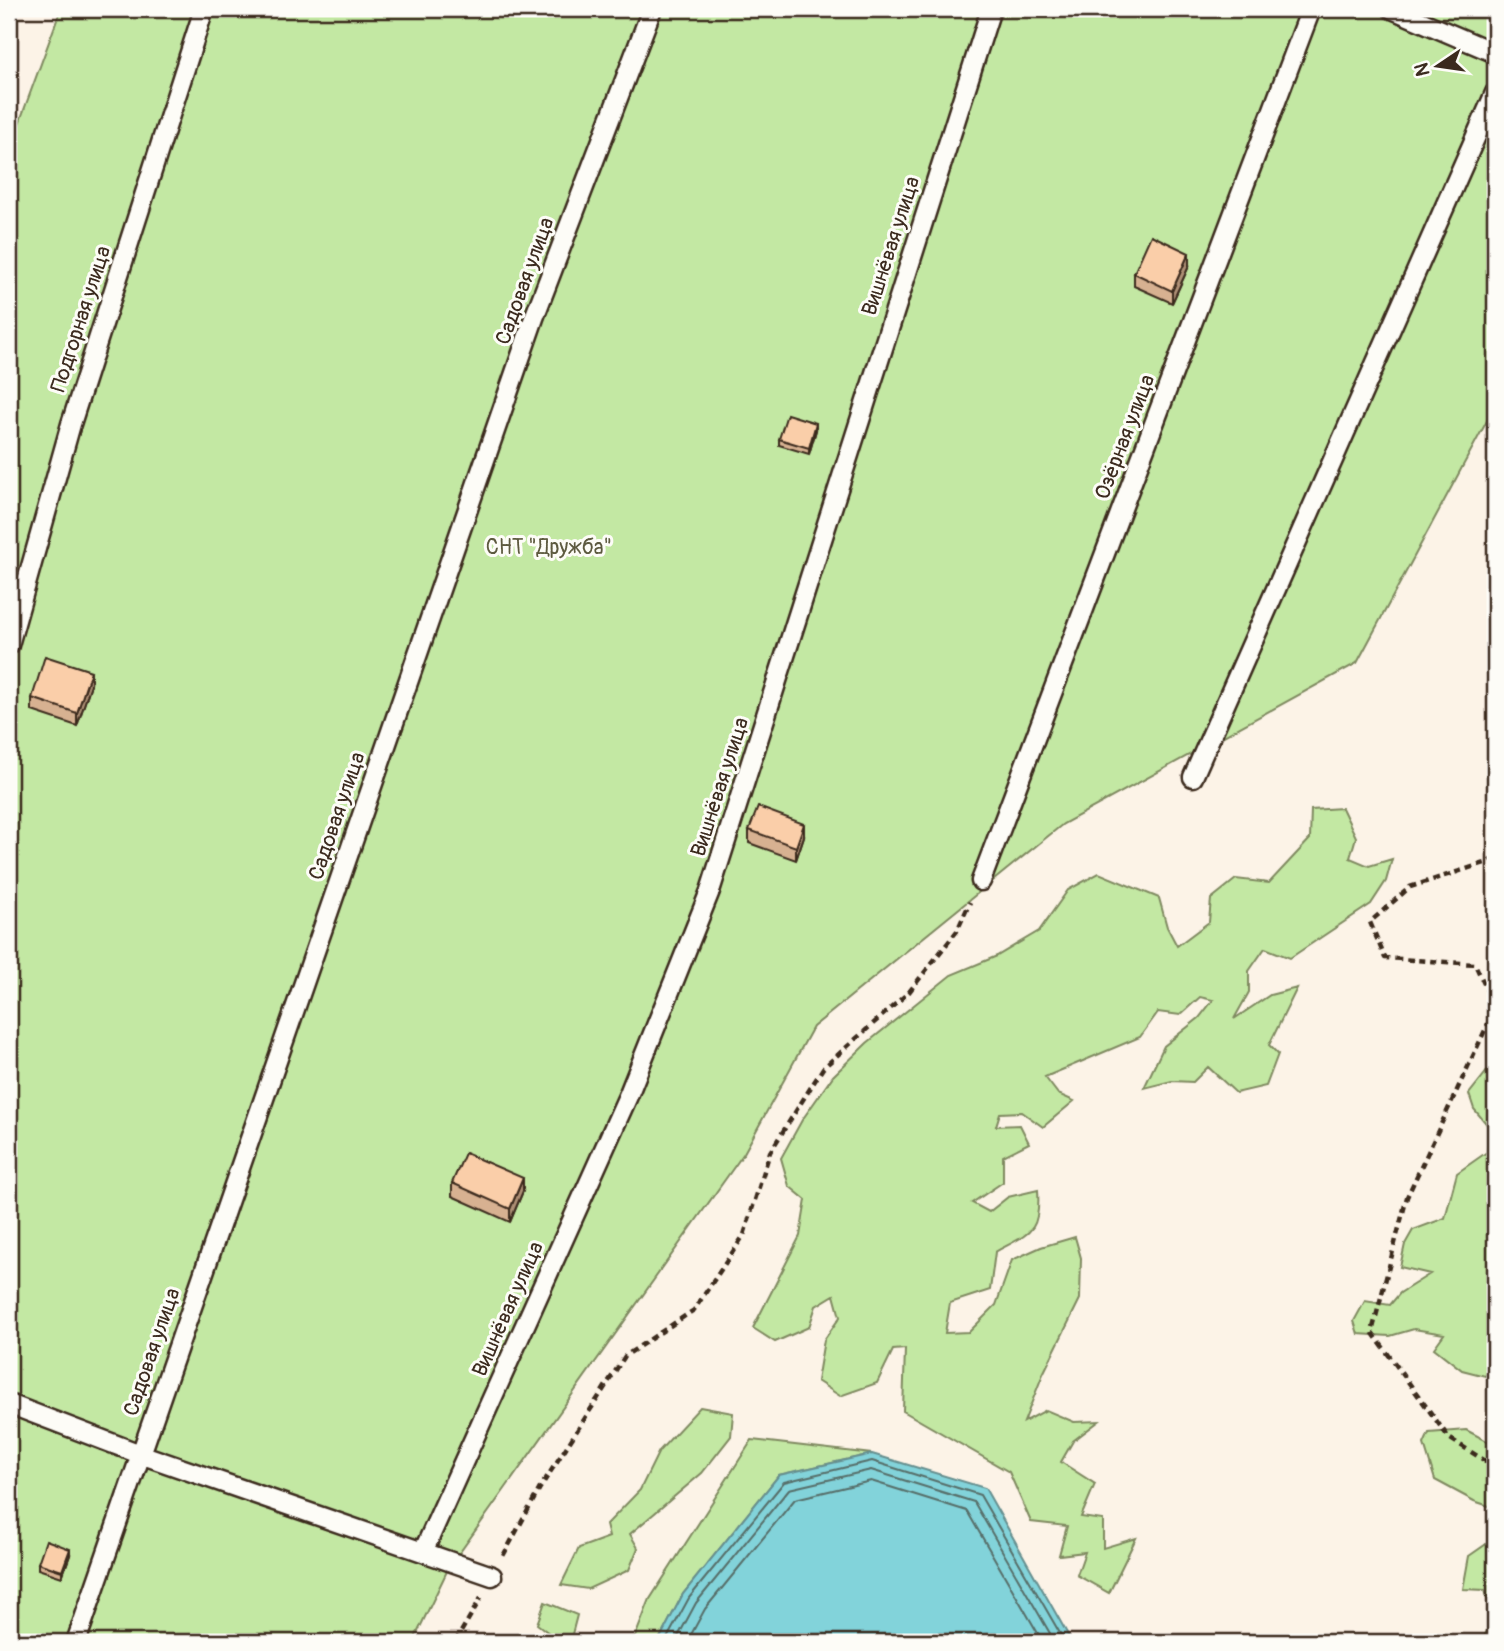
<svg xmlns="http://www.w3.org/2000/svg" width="1504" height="1651" viewBox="0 0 1504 1651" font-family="Pangolin,sans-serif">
	<rect width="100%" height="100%" fill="#fcf3e7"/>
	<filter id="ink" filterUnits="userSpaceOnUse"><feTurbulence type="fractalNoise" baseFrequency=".0143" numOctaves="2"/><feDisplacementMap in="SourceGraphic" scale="14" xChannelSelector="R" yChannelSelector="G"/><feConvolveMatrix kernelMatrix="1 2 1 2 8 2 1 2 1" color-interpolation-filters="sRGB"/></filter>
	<g filter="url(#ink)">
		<path fill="#c3e8a3" stroke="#7f8960" stroke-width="2" d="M61,9h1434v397l-138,257 -294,161 -250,203 -69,126 -296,416 -35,73h-404v-1491z
			M1342,808l14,29 -6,21 19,8 23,-7 -6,22 -15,23 -81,54 -25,-10 -16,23v21l-15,27 36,-24 27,-7 -28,57 9,9 -12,32 -30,7 -28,-26 -15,15 -21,-1 -28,7 20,-42 35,-28 14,-18 -13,-3 -20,18 -22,-3 -18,25 -95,40 13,17 16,7 -31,26 -21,-15 -22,1 -4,13 24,-1 9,18 -26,13v26l-31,21 17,9 19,-15 30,-7c3,44 -9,43 -43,62l-5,38 -40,13 -5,30 24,-1 27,-27 16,-45 29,-13 34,-10 6,21 -1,41 -37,75 -19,48 22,-12 28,12 25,-1 -26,20 -12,21 34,22 -14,33 22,3v28l33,-10 -27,55 -32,-18 8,-23 -26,3 8,-29 -36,-4 -22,-50 -106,-61 2,-62 -12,1 -16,33 -37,13 -23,-15 7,-41 16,-23 -6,-22 -18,11 -7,21 -34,15 -22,-14 47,-92 6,-36 -17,-14 -8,-28 21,-38 31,-44 34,-33 84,-68 46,-19 42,-25 29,-41 31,-17 60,25 8,29 10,19 32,-24 2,-23 25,-20 33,4 41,-44 1,-29z
			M1495,1066v302l-10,8 -23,-6 -28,-22 10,-14 -30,-5 -24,7 -32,-2 -4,-13 11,-20 25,4 10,-12 30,-19 -30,-7 5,-23 8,-14 32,-12 12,-45 30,-21 3,-24 -16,-19 -5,-15 19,-24z
			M700,1407l33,6 -2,23 -29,37 -72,61 8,14 -9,22 -41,19 -27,-4 18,-37 30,-11 -3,-12 34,-35 19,-39z
			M1466,1430l29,15v63l-21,-7 -39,-21 -11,-36 5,-11z
			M752,1440l120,14 -93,21 -96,119 -25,48h-25l17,-43z
			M1495,1538v104h-41l28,-3 12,-18 -9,-31 -22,-1 6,-33z
			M545,1602l32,13 -7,27h-52l3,-3 29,-5 -13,-10z"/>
		<path fill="#82d3da" stroke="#668f8f" stroke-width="2" d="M872,1454l113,34 87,154h-414l25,-48 96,-119z"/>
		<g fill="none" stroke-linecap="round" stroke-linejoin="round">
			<path stroke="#576e69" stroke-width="2" d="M665,1642l24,-44 95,-116 88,-21 108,34 85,147
				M675,1642l21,-39 93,-114 82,-19 103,32 81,140
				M687,1642l18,-33 90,-110 76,-18 96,30 76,131"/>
			<defs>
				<path id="lane" d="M1392,9l103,44
					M9,645l62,-221 133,-415
					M1193,777l302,-684
					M981,881l330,-872
					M9,1404l131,50 352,122
					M423,1552l205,-456 82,-205 281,-882
					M76,1642l458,-1324 118,-309"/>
			</defs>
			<use href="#lane" stroke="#3b2a1e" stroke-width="23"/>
			<path stroke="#3b2a1e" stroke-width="4.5" stroke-dasharray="7 5" stroke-linecap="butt" d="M1495,857l-7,5 -78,25 -40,35 15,36 90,6 20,44
				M1495,1009l-88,188 -35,135 77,106 46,29
				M503,1556l37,-68 85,-132 69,-46 50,-75 26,-83 53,-84 86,-76 48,-61 13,-29
				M455,1642l26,-44"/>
			<use href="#lane" stroke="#fdfcf7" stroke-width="18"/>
		</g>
		<path fill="#d7b191" stroke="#3b2a1e" stroke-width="2" d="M1189,266l-17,37 -38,-17v-13z
			M816,430l-7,24 -30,-9v-6z
			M91,684l-14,42 -45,-15v-13z
			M749,830l55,6 -8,24 -47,-17z
			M452,1183l71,8 -13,31 -58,-26z
			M70,1555l-8,22 -24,-8v-6z"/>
		<path fill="#af9076" stroke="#3b2a1e" stroke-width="2" d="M1189,253v13l-17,37v-12z
			M816,423v7l-7,24v-6z
			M91,671v13l-14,42v-13z
			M804,824v12l-8,24v-13z
			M523,1178v13l-13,31v-13z
			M70,1549v6l-8,22v-6z"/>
		<path fill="#facea9" stroke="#3b2a1e" stroke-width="2" d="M1151,235l38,18 -17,38 -38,-18z
			M787,414l29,9 -7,25 -30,-9z
			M45,656l46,15 -14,42 -45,-15z
			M758,807l46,17 -8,23 -47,-17z
			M465,1153l58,25 -13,31 -58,-26z
			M46,1540l24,9 -8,22 -24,-8z"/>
	</g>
	<g text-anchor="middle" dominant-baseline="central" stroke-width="6" stroke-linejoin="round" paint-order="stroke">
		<g font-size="21" fill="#3b2a1e" stroke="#fdfcf7">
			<text transform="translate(891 246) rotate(-72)">Вишнёвая улица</text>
			<text transform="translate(525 281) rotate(-70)">Садовая улица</text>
			<text transform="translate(81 319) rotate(-72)">Подгорная улица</text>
			<text transform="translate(1125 437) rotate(-69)">Озёрная улица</text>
			<text transform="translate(720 787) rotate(-72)">Вишнёвая улица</text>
			<text transform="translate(337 816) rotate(-71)">Садовая улица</text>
			<text transform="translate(508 1309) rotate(-66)">Вишнёвая улица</text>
			<text transform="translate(152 1352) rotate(-71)">Садовая улица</text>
		</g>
		<g font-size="21" fill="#5d5a3f" stroke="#fdfcf7">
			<text x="549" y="547">СНТ "Дружба"</text>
		</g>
	</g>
	<rect width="1504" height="1651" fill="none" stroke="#fdfcf7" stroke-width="35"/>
	<rect x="18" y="18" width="1469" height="1616" fill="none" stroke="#3b2a1e" stroke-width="2.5" filter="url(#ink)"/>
	<g transform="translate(1438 66) rotate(257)" stroke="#fdfcf7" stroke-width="5" paint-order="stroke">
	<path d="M0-5L12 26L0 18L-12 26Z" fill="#3b2a1e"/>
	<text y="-10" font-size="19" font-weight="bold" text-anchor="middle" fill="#3b2a1e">N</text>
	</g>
</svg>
